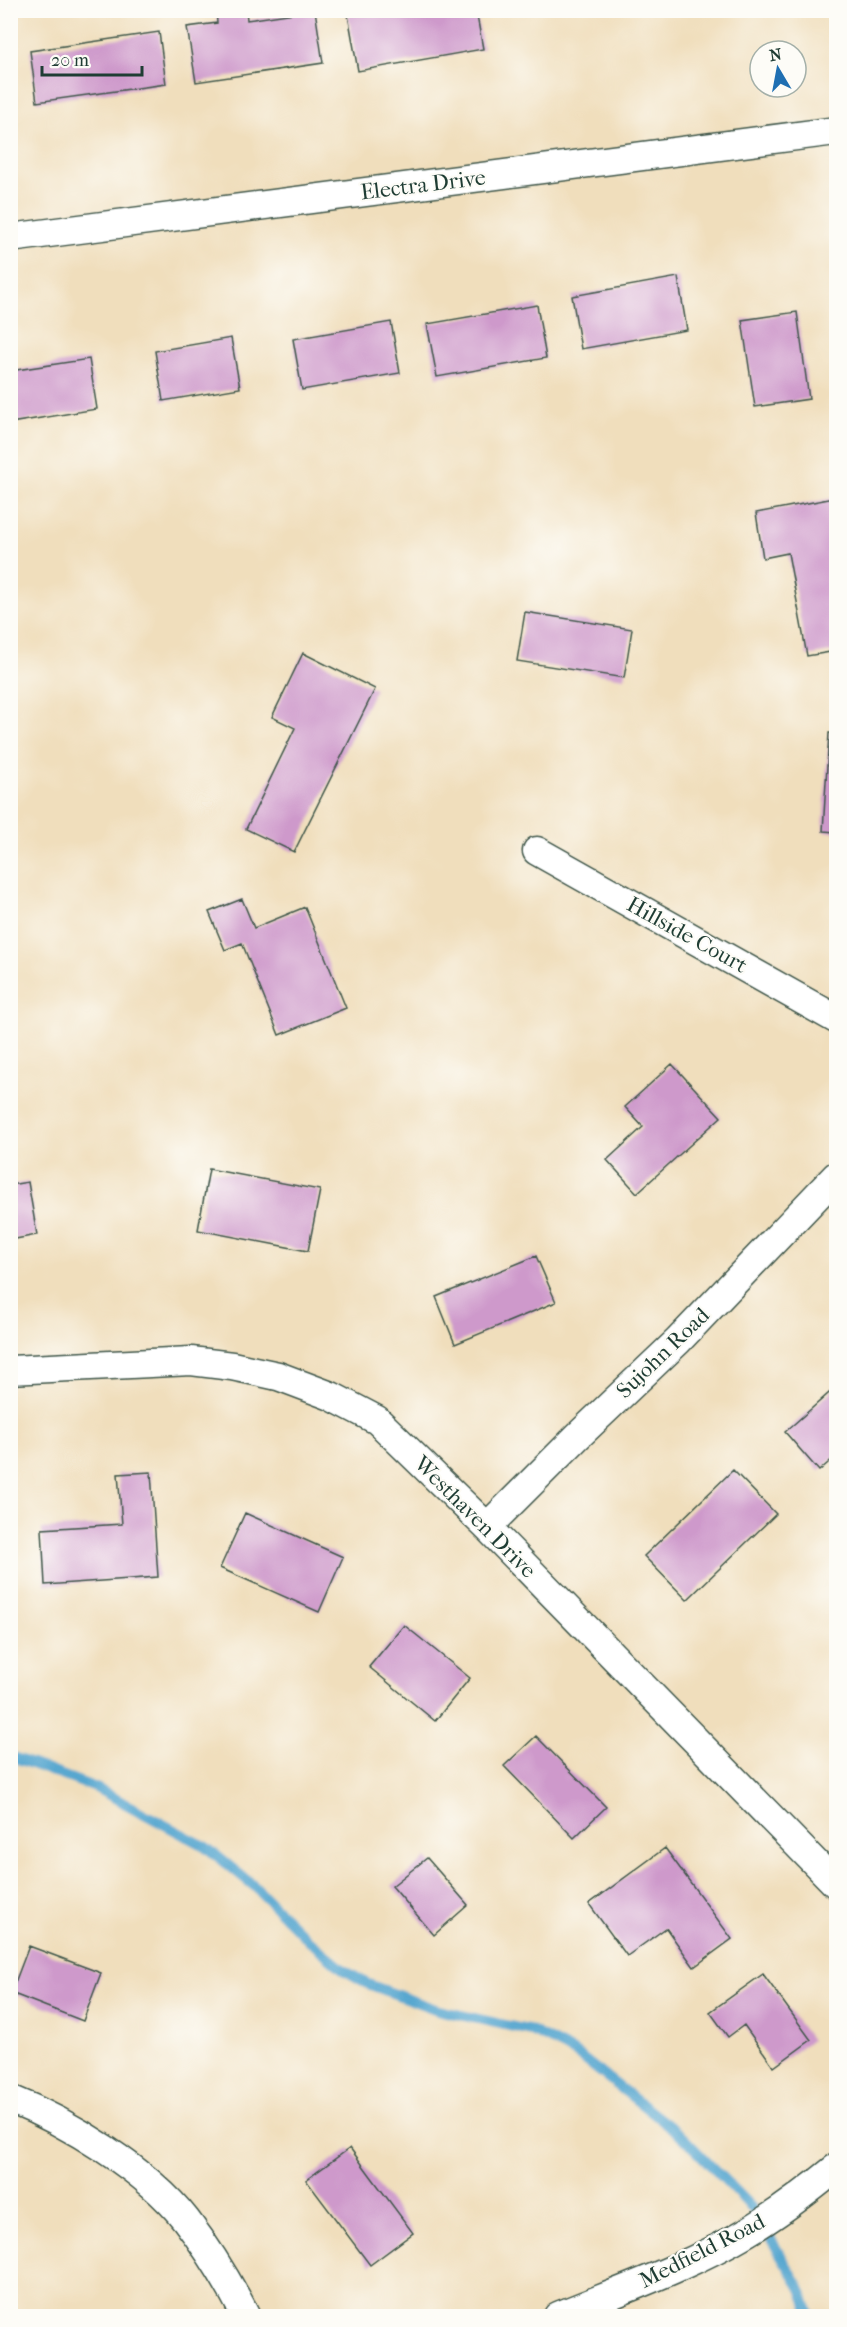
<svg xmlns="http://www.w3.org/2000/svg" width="847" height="2327" viewBox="0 0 847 2327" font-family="'IM FELL French Canon',serif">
	<rect width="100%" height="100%" fill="#fdfcf7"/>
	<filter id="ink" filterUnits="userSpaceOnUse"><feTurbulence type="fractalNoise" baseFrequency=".0167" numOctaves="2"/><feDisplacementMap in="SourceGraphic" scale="12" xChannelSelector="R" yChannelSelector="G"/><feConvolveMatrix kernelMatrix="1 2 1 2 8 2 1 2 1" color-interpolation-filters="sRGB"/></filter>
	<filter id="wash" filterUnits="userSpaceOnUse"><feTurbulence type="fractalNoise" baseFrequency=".008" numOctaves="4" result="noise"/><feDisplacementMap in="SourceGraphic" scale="24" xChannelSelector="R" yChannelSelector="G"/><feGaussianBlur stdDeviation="1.35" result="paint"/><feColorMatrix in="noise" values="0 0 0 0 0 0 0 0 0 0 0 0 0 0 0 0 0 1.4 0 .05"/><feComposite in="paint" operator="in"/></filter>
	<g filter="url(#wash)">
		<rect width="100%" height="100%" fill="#f0debc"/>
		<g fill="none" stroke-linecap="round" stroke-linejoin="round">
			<path stroke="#54a6cf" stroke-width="10" d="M10,1756l86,32 110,59 48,39 53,53 37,31 24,14 70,26 94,21 45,23 105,82 70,72 48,79 11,29"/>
		</g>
		<g id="blocks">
			<path fill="#ce99cb" d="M216,10h30l1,10 68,-10 8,53 -127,19 -9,-55 30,-4z
				M371,10h105l7,39 -125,22 -10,-56z
				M159,32l7,52 -129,18 -7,-51z
				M678,277l9,53 -106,19 -9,-53z
				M537,305l9,53 -109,19 -10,-53z
				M797,312l12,87 -54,8 -13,-87z
				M391,322l9,51 -98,17 -9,-51z
				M231,338l9,50 -77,13 -8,-50z
				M89,359l8,50 -87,14v-52z
				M834,498l2,16v137l-29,5 -19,-103 -25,5 -7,-45z
				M525,612l107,17 -8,49 -107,-17z
				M303,653l72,36 -81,163 -48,-23 49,-101 -23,-11z
				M829,733h7v99l-13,-1z
				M242,899l12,29 51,-21 41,101 -67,27 -37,-92 -17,7 -16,-38z
				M672,1064l49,53 -84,76 -30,-33 36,-33 -18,-20z
				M209,1169l111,21 -12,61 -110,-21z
				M28,1182l9,53 -27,5v-55z
				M536,1256l20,46 -101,42 -19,-47z
				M836,1387v69l-17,15 -34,-39z
				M733,1470l43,44 -89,86 -43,-44z
				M151,1472l7,105 -113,8 -3,-56 80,-5 -4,-50z
				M245,1513l98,44 -24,55 -99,-44z
				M404,1625l66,53 -35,43 -66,-54z
				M536,1736l70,71 -32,31 -70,-72z
				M665,1848l67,91 -38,28 -28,-39 -39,28 -38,-52z
				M427,1858l41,47 -34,30 -42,-49z
				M29,1946l72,27 -18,48 -72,-28z
				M763,1974l48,66 -37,27 -30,-42 -16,12 -18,-25z
				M350,2148l63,85 -43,32 -64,-85z"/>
		</g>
	</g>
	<g filter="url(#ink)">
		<use href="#blocks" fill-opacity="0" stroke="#3e5548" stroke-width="1.5"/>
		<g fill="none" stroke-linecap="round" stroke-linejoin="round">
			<defs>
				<path id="minor" d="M10,238l826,-107
					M537,851l299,168
					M10,1370l181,-9 41,5 46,10 53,20 46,24 110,107 349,357
					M487,1527l91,-91 100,-95 158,-165
					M10,2099c58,23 137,71 176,121 23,30 43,63 60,96
					M558,2316c64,-26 130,-49 189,-84 32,-19 61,-41 89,-64"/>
			</defs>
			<use href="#minor" stroke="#3e5548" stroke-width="31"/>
			<use href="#minor" stroke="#fff" stroke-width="28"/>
		</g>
	</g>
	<g text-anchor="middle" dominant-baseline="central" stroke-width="4.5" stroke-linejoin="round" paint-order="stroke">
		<g font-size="22" fill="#1f3d34" stroke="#fdfcf7">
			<text transform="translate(423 185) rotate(-7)">Electra Drive</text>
			<text transform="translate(687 935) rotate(29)">Hillside Court</text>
			<text transform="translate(663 1353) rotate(-44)">Sujohn Road</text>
			<text transform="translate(475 1517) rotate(45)">Westhaven Drive</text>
			<text transform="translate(702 2251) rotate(-27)">Medfield Road</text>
		</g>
	</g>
	<rect width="847" height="2327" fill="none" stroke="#fdfcf7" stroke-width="36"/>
	<g transform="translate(778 69) rotate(350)"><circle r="28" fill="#fdfcf7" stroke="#a4b0a9" stroke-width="1.5"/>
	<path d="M0-4.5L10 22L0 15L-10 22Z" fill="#1f6fb2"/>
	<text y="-9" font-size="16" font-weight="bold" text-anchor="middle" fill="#1f3d34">N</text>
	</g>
	<path d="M42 66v9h100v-9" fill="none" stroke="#1f3d34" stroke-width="3"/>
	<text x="51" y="66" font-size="18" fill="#1f3d34" stroke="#fdfcf7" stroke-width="4.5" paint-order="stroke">20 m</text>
</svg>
